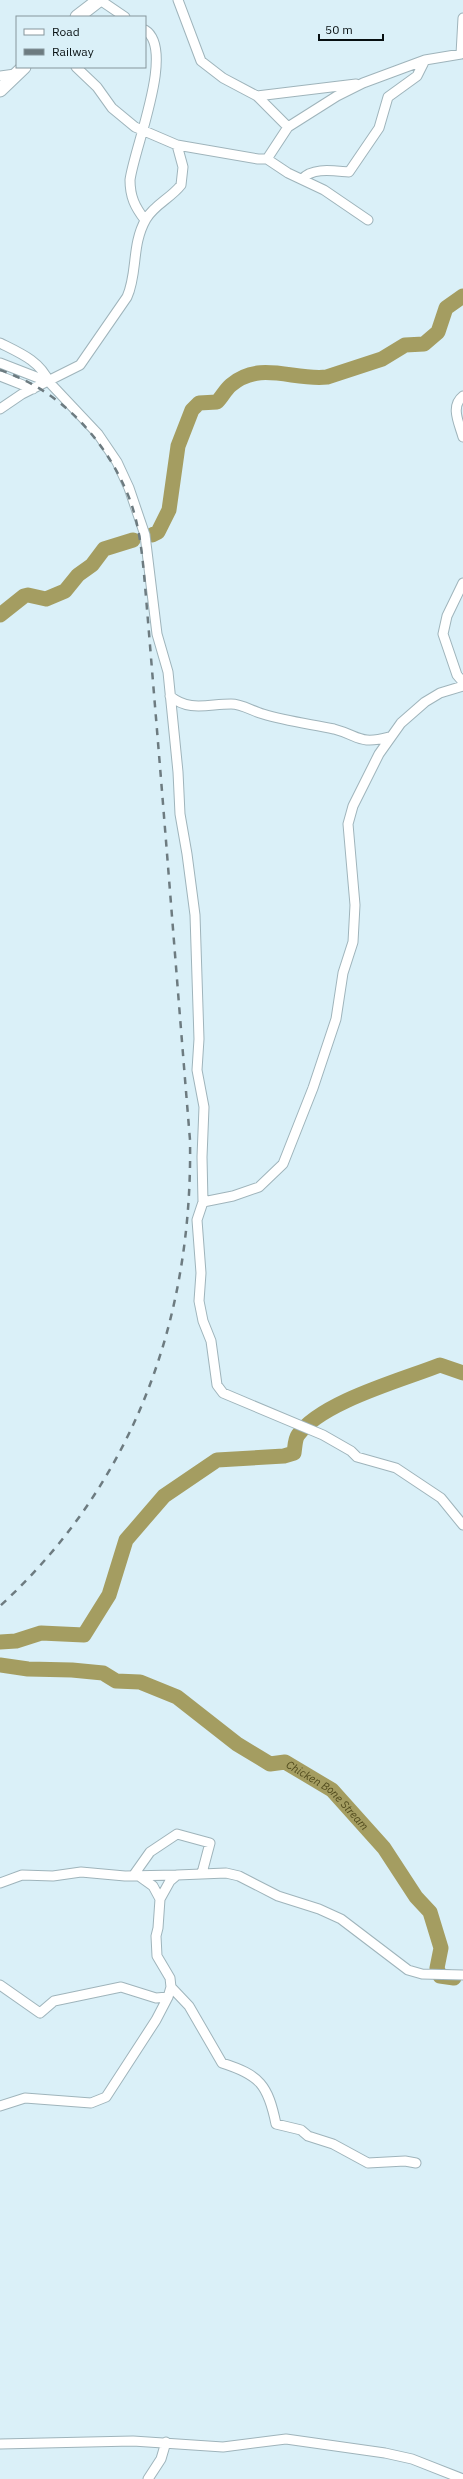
<svg xmlns="http://www.w3.org/2000/svg" width="463" height="2479" viewBox="0 0 463 2479" font-family="'IBM Plex Sans',sans-serif">
	<rect width="100%" height="100%" fill="#daf0f8"/>
	<g fill="none" stroke-linecap="round" stroke-linejoin="round">
		<g stroke="#a49d61" stroke-width="15">
			<path d="M152,535l6,-3 11,-22 9,-64 14,-36 7,-7 18,-1c5,-5 8,-12 14,-17 29,-25 63,-4 96,-8l55,-18 23,-14 19,-1 14,-12 8,-24 17,-12"/>
			<path d="M0,615l24,-19 4,-1 18,4 19,-8 13,-16 14,-10 12,-16 29,-9"/>
			<path d="M0,1642l16,-1 25,-8 43,2 25,-40 17,-55 38,-44 53,-36 67,-4 10,-3c1,-6 1,-14 4,-18 23,-33 104,-55 142,-70l23,8"/>
			<path id="s1" d="M0,1665l28,4 44,1 31,3 13,8 24,1 37,15 60,47 33,20 15,-2 47,28 52,58 32,49 14,15 11,36 -4,20 3,8 14,2"/>
		</g>
		<defs>
			<path id="street" d="M100,0l25,17
				M178,0l23,61 22,17 34,18 31,31
				M76,67l21,20 15,21 23,19 42,18 81,14h9l21,-32 49,-31 26,-13 62,-23 36,-6 2,-36
				M0,76l15,-2
				M257,96l99,-12
				M267,159l21,14 36,17 44,30
				M302,179c11,-12 32,-8 47,-7l30,-44 9,-31 29,-21 8,-16
				M145,220c-10,-13 -15,-23 -15,-40 4,-32 46,-131 15,-150
				M0,343c20,10 40,18 49,39
				M0,363l49,19 49,52 19,28 12,26 16,47 12,99 11,38 10,100 2,42 7,40 8,61 4,124 -2,31 7,37 -2,50 1,45 -6,18 4,53 -2,28 4,20 8,20 6,44 6,8 100,42 28,16 6,6 39,11 45,30 22,27
				M0,376l33,13
				M463,396c-13,10 -4,27 0,41
				M0,409l22,-15 58,-29 47,-68c11,-24 4,-52 19,-78 8,-14 25,-21 35,-34l2,-18 -6,-22
				M463,583l-16,33 -4,18 14,41 6,7
				M170,696c19,16 38,8 61,8 11,0 21,7 32,10 23,7 47,10 71,15 26,7 25,16 55,8
				M203,1202l30,-6 26,-9 24,-23 30,-76 23,-69 7,-46 10,-31 2,-37 -7,-81 5,-18 26,-52 22,-31 24,-21 15,-9 23,-7
				M133,1876l17,-24 27,-18 33,9 -8,30
				M139,1876l14,10 7,13
				M0,1883l22,-8 31,1 28,-4 44,4 52,-1
				M0,1985l40,28 14,-12 67,-14 35,11 12,-1
				M171,1987l18,19 33,57c38,12 46,22 54,61l25,6 7,6 25,8 35,19 37,-2 11,2
				M0,2106l25,-8 66,5 15,-6 50,-77 12,-23 3,-10 -1,-9 -13,-22 -1,-20 2,-8 2,-29 10,-18 7,-6 49,-2 13,3 39,20 41,13 22,10 67,51 14,4 41,1
				M0,2444l133,-3 90,6 63,-8 99,14 27,6 51,20
				M148,2479l13,-20 5,-17"/>
			<path id="secondary" d="M77,17l22,-17
				M0,90l24,-23"/>
		</defs>
		<use href="#street" stroke="#9fb4bb" stroke-width="11"/>
		<use href="#secondary" stroke="#9fb4bb" stroke-width="15"/>
		<use href="#street" stroke="#fff" stroke-width="9"/>
		<use href="#secondary" stroke="#fff" stroke-width="13"/>
		<path stroke="#6d7b80" stroke-width="2.5" stroke-dasharray="7 7" stroke-linecap="butt" d="M0,370c59,20 104,67 128,125 13,32 15,68 18,102 3,36 6,73 9,109 12,144 23,289 35,434 3,179 -56,343 -190,466"/>
	</g>
	<g text-anchor="middle" dominant-baseline="central" stroke-width="3" stroke-linejoin="round" paint-order="stroke">
		<g font-size="11" font-style="italic" fill="#524c1e" stroke="#daf0f8">
			<text stroke="none"><textPath href="#s1" startOffset="367">Chicken Bone Stream</textPath></text>
		</g>
	</g>
	<rect x="16" y="16" width="130" height="52" fill="#daf0f8" stroke="#86969c"/>
	<rect x="24" y="29" width="20" height="6" fill="#ffffff" stroke="#86969c"/>
	<text x="52" y="36" font-size="12" fill="#070f11">Road</text>
	<rect x="24" y="49" width="20" height="6" fill="#6d7b80" stroke="#86969c"/>
	<text x="52" y="56" font-size="12" fill="#070f11">Railway</text>
	<path d="M319 34v6h64v-6" fill="none" stroke="#070f11" stroke-width="2"/>
	<text x="325" y="34" font-size="12" fill="#070f11" stroke="#daf0f8" stroke-width="3" paint-order="stroke">50 m</text>
</svg>
